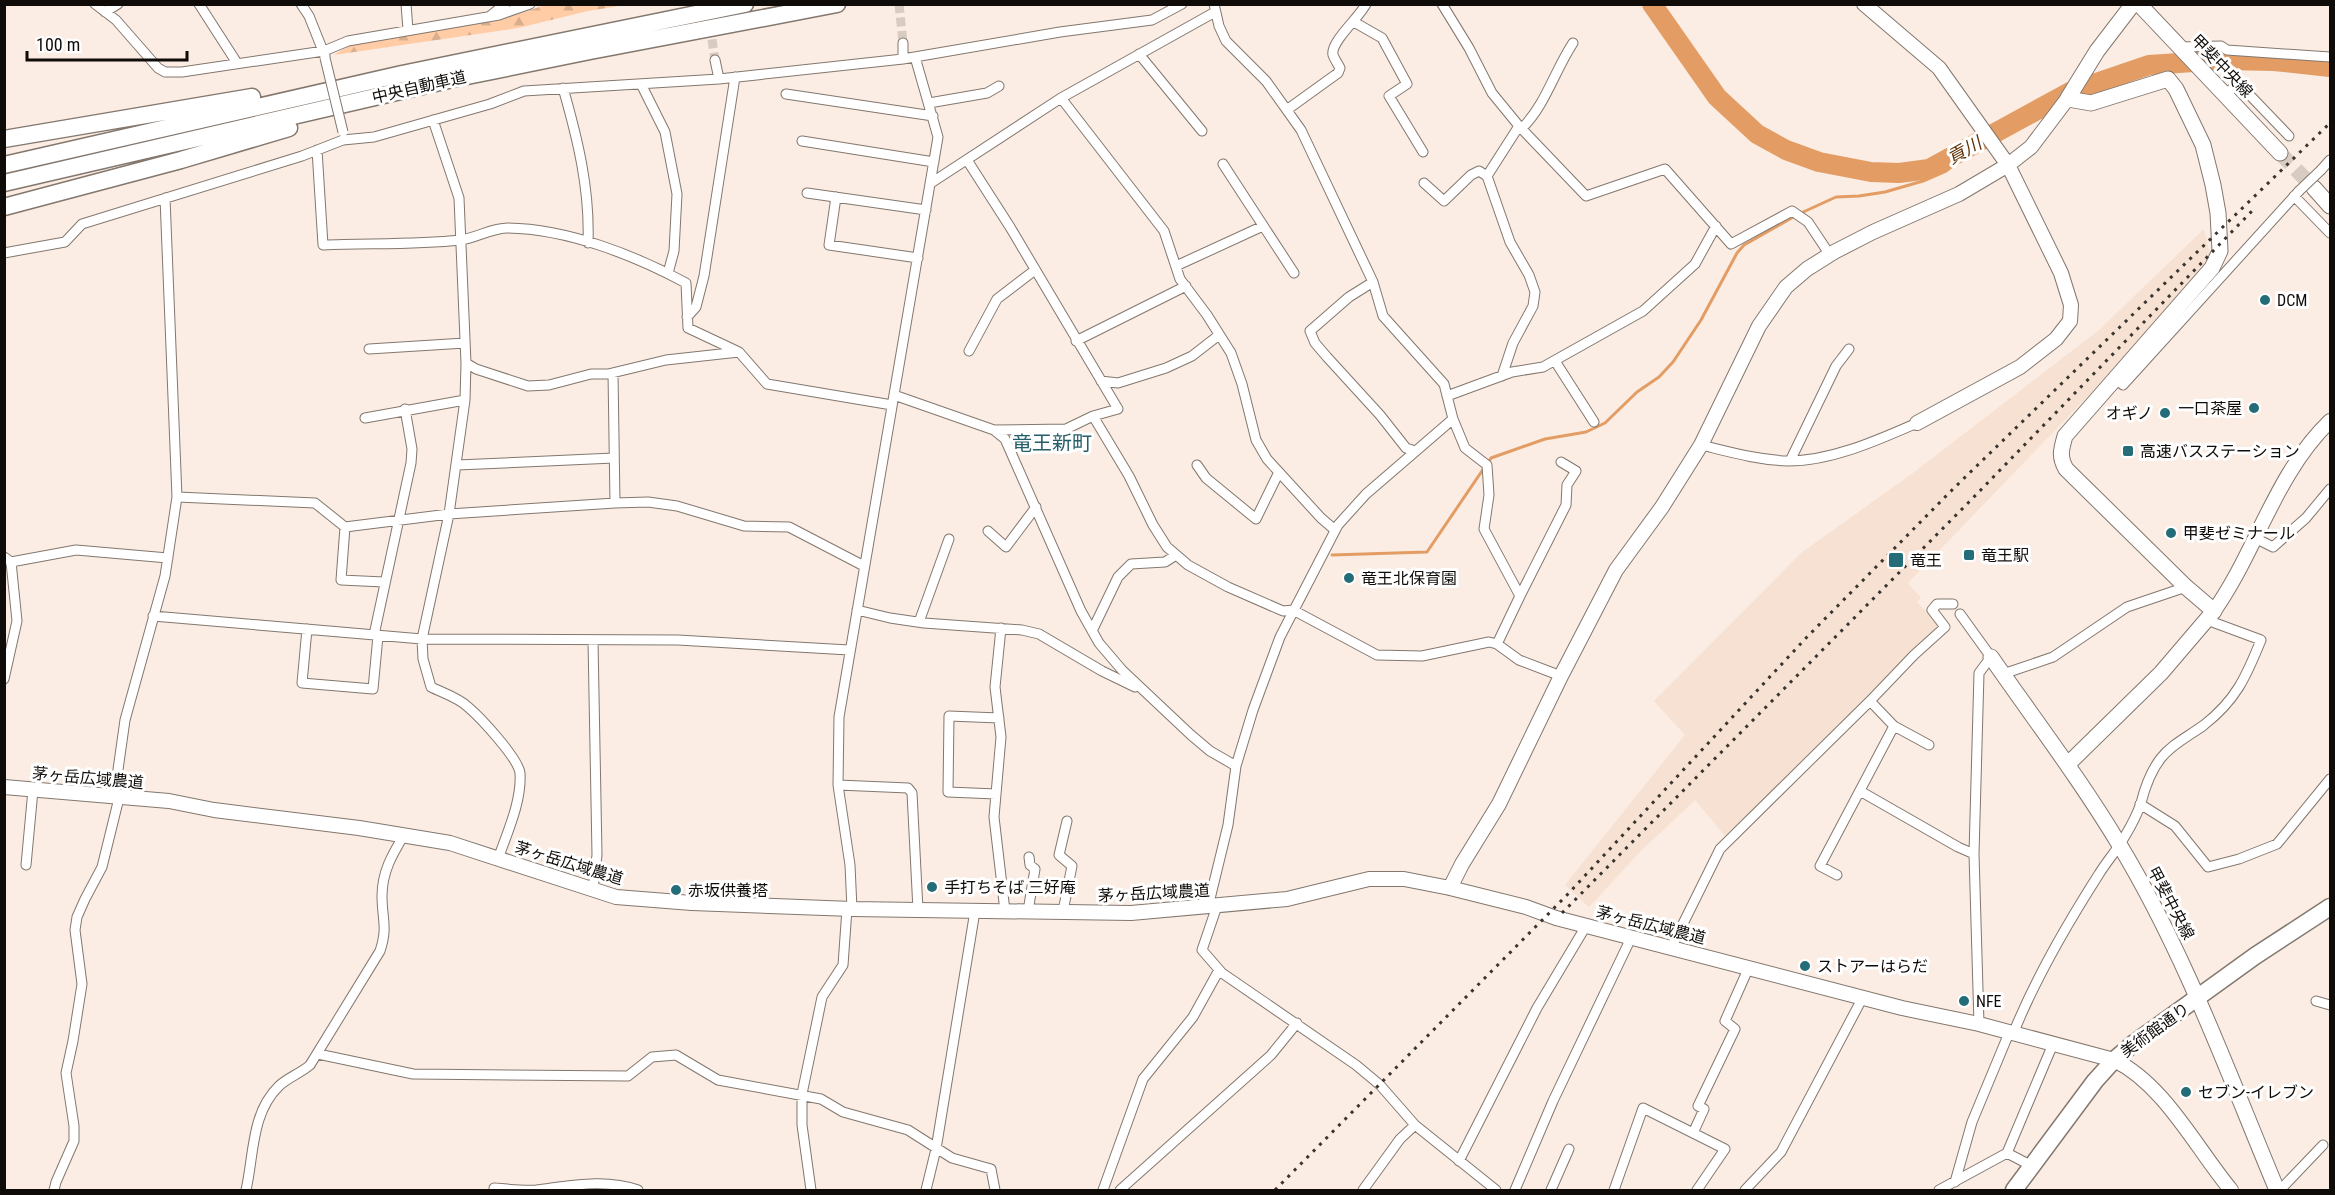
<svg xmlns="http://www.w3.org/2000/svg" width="2335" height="1195" viewBox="0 0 2335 1195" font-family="'Roboto Condensed','Noto Sans JP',sans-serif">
	<defs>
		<pattern id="forest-firs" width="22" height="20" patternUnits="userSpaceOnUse" patternTransform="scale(1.5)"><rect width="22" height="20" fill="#ffcca6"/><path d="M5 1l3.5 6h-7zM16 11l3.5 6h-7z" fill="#d9ae8d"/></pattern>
	</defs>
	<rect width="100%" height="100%" fill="#fbede3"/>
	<path fill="#f6e1d2" d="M2204,229l7,30 -124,138 -179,186 13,15 -4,4 24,25 -216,209 -30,-36 -54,51 -52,56 -24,-22 120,-150 -31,-34 147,-148 112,-80 186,-143z"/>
	<path fill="url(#forest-firs)" d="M545,5h80l-37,6 -70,17 -184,27 19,-12 148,-23z"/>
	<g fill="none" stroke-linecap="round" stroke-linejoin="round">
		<path stroke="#e39d64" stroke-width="3" d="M1801,213l35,-16 23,-1 26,-4 38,-11 23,-10 40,-31
			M1488,463l3,-5 54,-19 41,-7 19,-9 32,-31 22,-15 14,-15 28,-42 36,-67 7,-8 51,-29
			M1332,555l95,-3 57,-84"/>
		<path stroke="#e39d64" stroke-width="20" d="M1652,4l65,93 40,37 29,16 33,12 52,10 28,1 30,-4 141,-77 79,-27 74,-5 51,1 56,6"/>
		<path stroke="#d8cbc2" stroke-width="9" stroke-dasharray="9 4.5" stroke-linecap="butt" d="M899,4l4,39
			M710,26l5,34"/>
		<path stroke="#d8cbc2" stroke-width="15" stroke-dasharray="15 8" stroke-linecap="butt" d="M2280,153l34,35"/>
		<defs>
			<path id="street" d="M95,4l21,16 42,48 7,4h17l142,-21 24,-10 151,-26 31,-11
				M199,4l38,59
				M301,4l8,12 16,40
				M406,4l2,26
				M1214,4l5,22 7,15 40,40 35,49 72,152 10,34 61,68 9,35 12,29 22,17 2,30 -5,34 36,67 -23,48
				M1442,4l27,44 23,45 27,33 67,70 79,-27 66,75 61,-33 16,11 22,33
				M105,12l13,-8
				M490,16l15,-12
				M1354,22l28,16 25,46 -18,12 34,56
				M2180,47l41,-1 6,4 103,7
				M1139,54l63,77
				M903,59v-16
				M715,60l4,19
				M641,84l24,48 12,62 -3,57 -6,22
				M563,88c15,52 27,102 25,155
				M786,94l147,22
				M2224,95l10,-8 7,-1 48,50
				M1061,98l103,133 16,48 27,36 24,38 11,31 14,56 11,19 54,59 14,12
				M929,103l58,-10 12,-7
				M1288,109l50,-36 2,-5c-2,-4 -5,-8 -7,-13 -3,-13 26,-37 33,-51
				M433,120l26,78 7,165 -1,37 -16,114 -27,125 1,20 8,28c12,6 28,11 37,20 13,11 50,51 52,66 2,28 -13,60 -22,86
				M1522,128c23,-22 33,-58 51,-85
				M802,141l132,21
				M317,150l6,95c45,-2 92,0 137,-5 17,-2 31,-12 48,-12 60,1 126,27 178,55l2,45 51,24 28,32 125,21
				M967,160l43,67 108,182 -25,7 -27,13 -72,1
				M1223,164l71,109
				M2321,170l9,-10
				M931,183l130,-85 154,-86
				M1424,183l20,18 27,-26 8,-4 8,5
				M807,193l119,17
				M2294,196l36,37
				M836,197l-7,48 89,13
				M4,253l61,-11 17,-18 220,-68 41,-16 31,-3 116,-33 34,-13 195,-12 184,-20 157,-27 92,-12 30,-16
				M1176,266l87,-40
				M1373,282l-24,15 -39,34 5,12 12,14 53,58 26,33 9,3
				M687,317l9,-10 8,-31 31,-199
				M1076,341l110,-55
				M369,349l96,-6
				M969,351l28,-52 38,-29
				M1555,361l39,61
				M466,363l10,6 52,17 21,-1 42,-11h17l58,-14 73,-8
				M613,373l2,130
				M1502,376l11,-33 20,-37 2,-14 -6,-17 -19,-33 -23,-66 32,-50
				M2115,379l8,6 176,-194
				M1101,381l17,2 48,-15 26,-12 27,-21
				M894,395l100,35 11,9 76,172 18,32 23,27 69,65 19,16 26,15
				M1447,396l65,-24 31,-5 100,-56 52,-47 21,-38
				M1093,416l36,60 24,49 14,22 21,18 40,22 55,24 10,-1 84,45 45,1 67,-14 8,2 22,16 42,16
				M365,418l100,-18
				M1701,445c29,7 57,15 87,16 44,0 90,-21 129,-38
				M1790,461l46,-95 13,-17
				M457,465l157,-7
				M1197,465l9,13 50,41 23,-47
				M177,497l138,6 30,24 104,-13 166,-11 33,-1 29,4 67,20 45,1 75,39
				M345,527l-4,53 43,2
				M988,531l18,16 30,-40
				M2255,538l18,9 33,-29 24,-29
				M4,557l7,5 6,59 -13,58
				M11,562l65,-12 92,8
				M1520,596l46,-91 1,-20 9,-14 -15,-9
				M857,610l33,8 34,5 98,7 17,4 63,37 33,16
				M1960,614l31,43 -12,16 -5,181 5,170
				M153,616l269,23 256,1 171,10
				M919,622l30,-83
				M1001,628l-6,59 6,50 -7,80 11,94
				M307,629l-5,54 71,6 5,-53
				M1092,631l26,-54 13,-13 34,-2 11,-7
				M374,635l37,-172 1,-14 -7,-40
				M593,640l4,215 -4,34
				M2003,674l50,-17 74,-50 59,-20
				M1894,726l35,19
				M838,785l70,3 4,5 6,117
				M1860,791l98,56 16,7
				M996,794l-48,-2 1,-76 50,2
				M114,798l11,-78 40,-144 12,-79 -12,-299
				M2140,804l35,22 33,41 31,-8 38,-15 53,-65
				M26,865l7,-75
				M1837,875l-17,-9 74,-140 -24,-25
				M1217,906l-15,44 20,23 134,92 24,20 35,40 81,65
				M1208,907l20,-82 8,-59 17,-56 27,-73 58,-112 28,-31 87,-75
				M852,909l-2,-44 -12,-80 1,-68 99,-580 -23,-80
				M1028,911l7,-42 -5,-4 -1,-8
				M1063,911l9,-45 -13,-11 8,-34
				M1671,948l49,-99 150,-148 44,-46 31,-28 -13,-17 5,-6h16
				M2316,1001l14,4
				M2013,1034c22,-55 54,-110 86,-160 8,-13 18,-24 26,-38 6,-10 12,-21 16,-33 4,-16 9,-31 20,-45 11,-14 28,-22 43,-33 32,-25 42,-48 57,-85l-54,-20
				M318,1054l95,20 215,2 24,-19 24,-2 42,25 103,19 22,13 65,18 44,28 39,11 4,21
				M1693,1133l11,-24 -6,-3 37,-77 -10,-8 24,-54
				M2007,1153l25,13
				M1459,1161l78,-153 49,-82
				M1955,1182l17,-60 37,-89
				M54,1190l2,-8 18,-41v-15l-8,-53 7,-32 9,-57 -7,-54 2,-13 8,-18 17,-32 17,-69
				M246,1190c8,-35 5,-77 33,-104 8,-8 22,-13 31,-21l70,-114c8,-24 2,-32 2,-55 0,-24 10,-41 22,-61
				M494,1190v-2c14,1 29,3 42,2 33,-4 69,-12 102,0
				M811,1190l-9,-65v-31l20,-97 21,-32 4,-56
				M926,1190l10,-41 39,-238
				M1103,1190l40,-111 50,-62 26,-47
				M1120,1190l151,-135 26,-32
				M1363,1190l37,-51 15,-14
				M1515,1190l38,-89 78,-163
				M1551,1190l18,-41
				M1614,1190l29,-82 82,41 -28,41
				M1745,1190l36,-38 82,-155
				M1939,1190l68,-37 46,-109
				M2280,1190l43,-45"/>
			<path id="secondary" d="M1864,4l75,64 69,97 53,108 10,32 -1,16 -14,18 -36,28 -103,56
				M2214,611c43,-61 61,-137 116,-190
				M4,787l165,14 45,9 145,18 91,15 166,54 76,6 160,6 279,4 156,-14 82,-20h35l46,9 76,19 30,11 346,90 77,16 135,36c50,24 82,88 117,130
				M1450,888l12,-24 37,-60 62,-128 55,-106 46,-63 39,-62 58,-119 27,-39 21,-18 27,-17 39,-20 86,-38 49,-29 23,-18 37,-49"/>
			<path id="primary" d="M2139,4l141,149
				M2068,98l29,-47 36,-47
				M2068,99l23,4 77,-24 8,10 27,56 10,40 5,28 2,38 -8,17 -147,168c-4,14 -6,21 1,33l120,118 28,24 -53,62 -93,91
				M2314,188l16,18
				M1991,657c43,62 89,122 128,187 66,109 109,229 158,346"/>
			<path id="highway" d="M4,139l248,-42
				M4,165l398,-91 343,-70
				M4,183l453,-105 133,-27 247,-47
				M4,207l177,-47 108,-32
				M2014,1190l81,-109 19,-21 19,-16 122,-88 75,-49"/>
		</defs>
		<use href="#street" stroke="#83776e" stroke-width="11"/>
		<use href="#secondary" stroke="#83776e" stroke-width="16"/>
		<use href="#primary" stroke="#83776e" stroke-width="17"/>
		<use href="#highway" stroke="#83776e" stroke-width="19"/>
		<use href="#street" stroke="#fff" stroke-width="9"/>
		<use href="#secondary" stroke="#fff" stroke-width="14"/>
		<use href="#primary" stroke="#fff" stroke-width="15"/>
		<use href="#highway" stroke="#fff" stroke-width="16"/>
		<path stroke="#3a342f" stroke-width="3" stroke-dasharray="3 6" stroke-linecap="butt" d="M1562,913l407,-411 283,-291
			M1275,1190l292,-295 239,-257 147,-149 377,-366"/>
		<defs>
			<path id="street-bridge" d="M325,58l18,74
				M2299,191l22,-21"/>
		</defs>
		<use href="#street-bridge" stroke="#83776e" stroke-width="11" stroke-linecap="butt"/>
		<use href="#street-bridge" stroke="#fff" stroke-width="9"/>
	</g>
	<g fill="#256c79" stroke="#fff" stroke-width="2">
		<circle cx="2265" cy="300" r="6"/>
		<circle cx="2254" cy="408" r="6"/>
		<circle cx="2165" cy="413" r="6"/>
		<rect x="2122" y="445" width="12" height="12" rx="3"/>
		<circle cx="2171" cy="533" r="6"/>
		<rect x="1963" y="549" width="12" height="12" rx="3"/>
		<rect x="1888" y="552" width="16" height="16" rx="3"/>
		<circle cx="1349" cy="578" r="6"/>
		<circle cx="932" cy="887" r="6"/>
		<circle cx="676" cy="890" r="6"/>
		<circle cx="1805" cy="966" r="6"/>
		<circle cx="1964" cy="1001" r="6"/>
		<circle cx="2186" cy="1092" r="6"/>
	</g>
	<g text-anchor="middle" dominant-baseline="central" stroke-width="6" stroke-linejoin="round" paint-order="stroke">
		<g font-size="16" fill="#0f0b08" stroke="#fff">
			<text transform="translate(2222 66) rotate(46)">甲斐中央線</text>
			<text transform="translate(419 87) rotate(-13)">中央自動車道</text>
			<text transform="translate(88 778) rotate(5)">茅ヶ岳広域農道</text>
			<text transform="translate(569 863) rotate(17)">茅ヶ岳広域農道</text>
			<text transform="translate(1154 893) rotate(-3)">茅ヶ岳広域農道</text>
			<text transform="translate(2171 903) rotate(62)">甲斐中央線</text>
			<text transform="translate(1651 925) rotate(14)">茅ヶ岳広域農道</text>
			<text transform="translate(2155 1030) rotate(-36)">美術館通り</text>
		</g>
		<g font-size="16" fill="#0f0b08" stroke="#fff" text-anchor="start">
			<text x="2277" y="300">DCM</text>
			<text x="2242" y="408" text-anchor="end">一口茶屋</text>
			<text x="2153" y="413" text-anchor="end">オギノ</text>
			<text x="2140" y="451">高速バスステーション</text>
			<text x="2183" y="533">甲斐ゼミナール</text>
			<text x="1981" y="555">竜王駅</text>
			<text x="1910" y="560">竜王</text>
			<text x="1361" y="578">竜王北保育園</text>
			<text x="944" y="887">手打ちそば 三好庵</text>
			<text x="688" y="890">赤坂供養塔</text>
			<text x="1817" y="966">ストアーはらだ</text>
			<text x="1976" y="1001">NFE</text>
			<text x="2198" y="1092">セブン-イレブン</text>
		</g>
		<g font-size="18" font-style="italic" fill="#603204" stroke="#fff">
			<text transform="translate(1964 150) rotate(-29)">貢川</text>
		</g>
		<g font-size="20" fill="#265e68" stroke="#fff">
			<text x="1052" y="443">竜王新町</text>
		</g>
	</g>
	<rect width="2335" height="1195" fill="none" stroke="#0f0b08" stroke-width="12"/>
	<path d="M27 51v9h160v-9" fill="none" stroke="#0f0b08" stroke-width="3"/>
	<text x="36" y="51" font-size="18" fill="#0f0b08" stroke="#ffffff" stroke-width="4.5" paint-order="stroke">100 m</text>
</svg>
